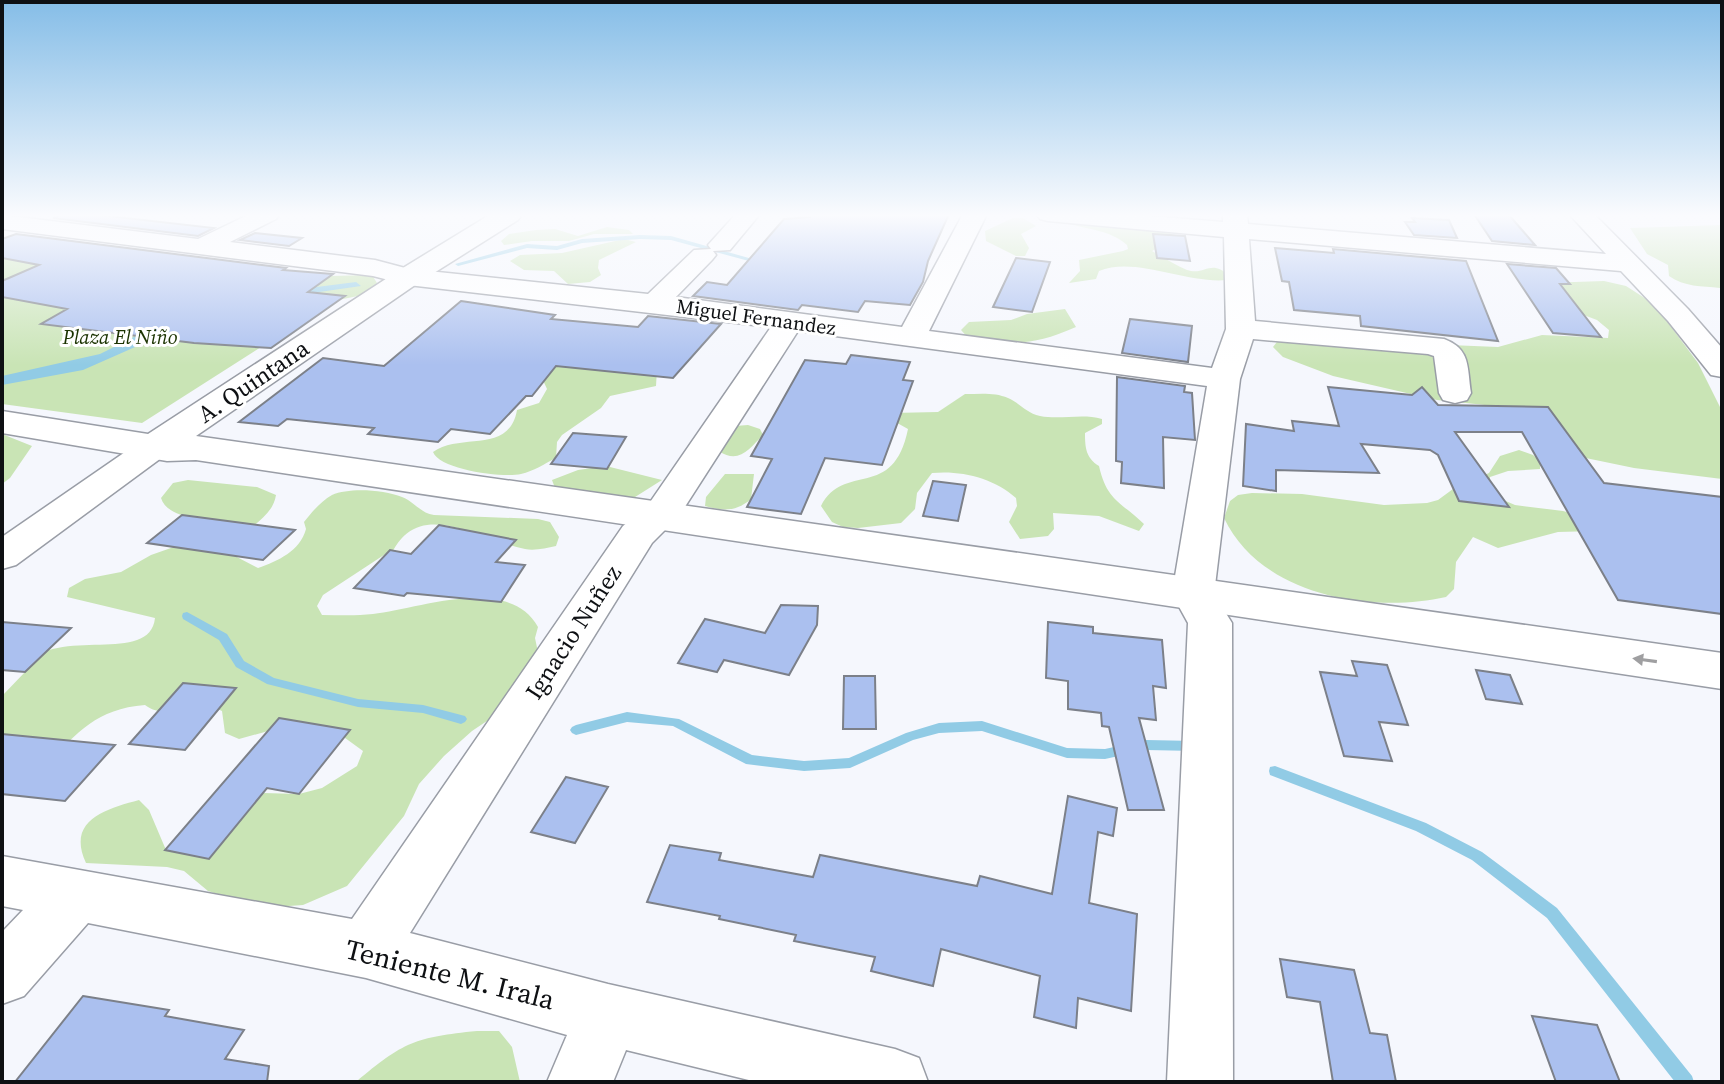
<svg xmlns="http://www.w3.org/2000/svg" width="1724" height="1084" viewBox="0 0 1724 1084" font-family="'Source Serif 4',serif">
	<rect width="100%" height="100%" fill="#f5f7fd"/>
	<path fill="#c9e4b5" d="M1048,214h28l7,4 86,14 8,6 -25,13c11,6 23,14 35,19 18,6 24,-12 42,6l-2,4c-40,4 -92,-24 -128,-9l-3,8 -27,4 11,-12 -1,-11 44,-9 5,-2 -1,-4c-22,-20 -55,-14 -79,-31z
		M1013,218h10l13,8 -15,8 8,14 -4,8h-9l-30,-15 -1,-10z
		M1722,225l-2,63c-18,-2 -36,-1 -51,-12l-1,-11 -21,-11 -17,-26z
		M607,227l22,3 4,4h-39l-25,7h-37l-28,4 -3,-4 8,-7 27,-4 19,-1 23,7z
		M2,239l328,37 42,-1 5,8 -14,12 -30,6 -191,122 -140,-19z
		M624,239l12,3 -37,18 -1,8 3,7 -11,7 -22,2 -14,-13 -30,-1 -14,-9 10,-6 42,-2z
		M1604,281l22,5 28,18 44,59 24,48v68l-88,-11 -58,-12 -53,-47 -86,-9 -104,-24 -50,-19 -10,-10 7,-9 218,9 44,-12 66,3 1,-8 -12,-10 -40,-15 -12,-22z
		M1065,309l11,18c-43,19 -60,17 -106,13l-9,-10 8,-8 42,-2 16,-6z
		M493,350l164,19 -1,17 -46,10 -9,12 -39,27 -5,7 -1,16c-12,6 -22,13 -35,16 -18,4 -81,-4 -88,-22 28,-20 76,3 84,-42l22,-7 8,-14 -5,-11z
		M965,394c14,0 30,-2 43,4 12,5 18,15 32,18 21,4 42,-3 62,3v5l-17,9c0,15 1,25 14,33 8,35 21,35 45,58l-5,7 -40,-15 -46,-3 1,16 -6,7 -28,3 -11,-17 8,-16 -1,-8c-22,-20 -55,-28 -84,-25l-15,20 -2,16 -14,14 -43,5 -15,-1 -11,-5 -11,-16c23,-45 72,-4 87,-77l-18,-10 2,-6 46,-1z
		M748,425l12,4 3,6c-13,13 -24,30 -44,16l16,-25z
		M2,434l30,12 -22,32 -8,6z
		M1519,450l14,5 7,6v8l-32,2 -18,6v7l11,15 14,6 48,6 69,19 -74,2 -60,16 -25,-11 -17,25 -2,27 -8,8c-75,17 -185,-1 -222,-79l6,-17 8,-6 14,-2 50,1 82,11 43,-2 11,-3 15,-11 36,-16 11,-17z
		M606,466l56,14 -38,24 -69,-16 -3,-8 26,-10z
		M725,474h29l-3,25c-15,13 -28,12 -46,7l1,-9z
		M188,480l69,7 19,8c-3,20 -22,28 -34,42 -4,5 -7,12 -9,18l25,13c20,-7 42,-17 48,-39l-2,-7c7,-9 17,-21 28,-27 18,-8 52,-5 70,2 13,5 18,16 32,18l104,4 12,3 9,15 -3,9c-10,2 -21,5 -31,3 -50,-10 -113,-58 -138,16v-12l-64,42 -6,11 5,9c17,0 34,1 51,-1 45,-5 136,-40 165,13l-3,11 5,24 -19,36 -49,33 -28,25 -25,28 -15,32 -57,70 -44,19 -43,3 -52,-17 -24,-20 -17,-4 -81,-4c-20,-43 20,-54 53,-63l10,10 17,40 97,-57 36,1 23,-6 35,-22 6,-15 -33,-24 -51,1 -40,11 -14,-6 -3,-22c-27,-13 -53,12 -77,-6 -49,4 -66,27 -99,59l-19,-22 -10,-7 -15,4v-43l23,-24 -1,-6c33,-41 126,0 131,-48l-88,-21 2,-9 16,-9 36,-7 30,-17 37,-13 5,-23c-12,-4 -28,-8 -32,-21l12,-15z
		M477,1031h22l13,16 8,35h-164c47,-40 60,-45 121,-51z"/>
	<path fill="#91cbe5" d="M356,282l5,4 -49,7 -136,36 -93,41 -81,15v-9l98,-22 60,-30 141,-35z"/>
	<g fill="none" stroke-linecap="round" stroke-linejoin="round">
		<path fill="#91cbe5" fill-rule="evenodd" d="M640,235l31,1 92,26 -3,2 -89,-24 -31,-1 -58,4 -25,7 -30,-2 -69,18 -3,-2 72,-20 30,2 25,-7z
			M187,612l40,22 17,27 30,17 84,21 65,6 42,11 2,3 -2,3 -4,2 -38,-11 -65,-6 -91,-23 -31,-17 -17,-27 -36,-21 -1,-3 1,-3z
			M627,712l52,7 73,36 52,6 45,-3 57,-25 33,-10 43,-2 85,27 38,1 41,-9 50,1 4,2 2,3 -2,3 -4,2 -50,-1 -41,9 -38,-1 -85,-27 -43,2 -26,7 -63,28 -46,3 -58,-7 -73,-38 -46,-4 -51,13 -4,-2 -2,-3 2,-3 4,-2z
			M1275,766l151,57 56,29 75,56 135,168 2,6h-19l-128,-164 -75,-58 -56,-29 -146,-56 -1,-4 1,-4z"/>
	</g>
	<path fill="#abc0ef" stroke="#7c8089" stroke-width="2" d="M64,214h27l123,14 -16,8 -145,-18z
		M810,214h139l-21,47 -5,21 -13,23 -45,-4 -7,11 -56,-7 -4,5 -105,-14 14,-14 20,3 57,-66 26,-2z
		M1474,214l35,1 26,30 -43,-4z
		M1412,218l37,2 8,18 -43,-3 -9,-13h10z
		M255,233l47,5 -13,8 -49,-6z
		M16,234l270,34 -3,2 50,4 -25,18 37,4 -74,52 -77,-5 -153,-19 26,-15 -65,-12v-16l37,-16 -37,-7v-19z
		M1153,234l32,2 5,25 -33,-3z
		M1275,248l59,5 -1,-4 133,12 32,80 -137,-15 -1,-10 -66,-6 -5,-28 -7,-1z
		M1016,258l34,4 -18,50 -39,-5z
		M1507,264l49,4 14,16h-10l41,53 -48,-4z
		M461,301l94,14 -4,4 87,8 10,-11 73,8 -48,54 -117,-12 -24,30h-6l-36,38 -39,-5 -13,13 -70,-8 6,-6 -87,-9 -9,7 -39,-4 84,-64 61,8z
		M1130,319l62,7 -4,36 -66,-9z
		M851,355l59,7 -7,18 10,1 -31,84 -57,-7 -24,56 -54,-7 25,-48 -21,-3 54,-96 41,4z
		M1117,377l68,9 -1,6 8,1 3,47 -32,-3 1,51 -43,-5 1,-21 -6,-1z
		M1328,387l84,8 10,-8 16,18 110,2 56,76 118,14v117l-104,-14 -96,-168h-67l54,75 -50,-6 -21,-46 -8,-5 -69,-6 18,29 -103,-3v21l-33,-5 3,-62 48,7 -2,-10 47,5z
		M573,433l26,2 27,2 -19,32 -56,-5z
		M933,481l33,4 -8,36 -35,-5z
		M182,515l113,15 -32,30 -116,-17z
		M439,525l77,15 -20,22 29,3 -24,37 -94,-9 -3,3 -50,-8 36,-38 21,4z
		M781,605l37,1 -1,19 -28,50 -65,-15 -7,12 -39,-9 27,-44 60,14z
		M2,622l69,6 -46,44 -23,-2z
		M1048,622l45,5v6l69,7 4,48 -13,-2 3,34 -17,-2 25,92h-36l-19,-83 -7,-1 -1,-13 -33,-4v-28l-22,-3z
		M1352,661l35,4 21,60 -29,-3 13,39 -48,-5 -24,-84 37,4z
		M1476,670l34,5 12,29 -36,-5z
		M844,676h31l1,53h-33z
		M183,683l53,5 -51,62 -56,-6z
		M279,718l71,12 -51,64 -32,-6 -58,71 -44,-9z
		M2,734l113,11 -50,56 -63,-7z
		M566,777l42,10 -33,56 -44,-11z
		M1068,796l49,12 -4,28 -15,-4 -9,71 48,11 -6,97 -53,-13 -2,30 -42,-11 6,-41 -99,-27 -8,37 -62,-15 4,-14 -81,-16 2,-6 -77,-16 1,-3 -73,-14 23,-57 51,8 -2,7 94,17 7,-22 157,31 3,-10 72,18z
		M1280,959l74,11 16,63 17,2 9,47h-63l-13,-80 -33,-5z
		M83,996l86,14 -4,6 79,14 -19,29 44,7 -2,16h-252z
		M1532,1016l65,9 23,57h-64z"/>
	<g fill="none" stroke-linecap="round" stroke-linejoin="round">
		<defs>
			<path id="street" d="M250,214h30l-4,5 -46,23 145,18 34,9 239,25 46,-44 17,-1 -3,-4 28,-31h24l-30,36 -17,1 3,4 -4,5 -36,37 226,30 61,-113h24l-58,117 283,37 14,-39 -2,-92 -176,-16 -8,-2 -4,-5h90l97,8v-8h24l1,10 358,30 -37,-40h25l94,95 34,39v29l-11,-2 -43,-54 -47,-50 -372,-32 6,82 189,18c27,10 23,28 27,54l-4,7 -12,3 -12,-3 -4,-7 -5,-37 -6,-2 -175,-15 -13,40 -26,215 18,29 1,459h-66l21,-459 -16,-29 35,-208 -409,-55 -119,185 -27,27 -242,390 198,51 287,65 24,9 9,24h-171l-131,-32 -13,32h-66l20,-47 -201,-57 -278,-55 -64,73 -22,8v-72l21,-22 -21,-4v-50l350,63 271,-393 23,-18 125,-181 -363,-42 -35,-9 -371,-47v-14l196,24z
				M156,435l12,4 6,7 -6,7 -152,112 -14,4v-32l142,-98z"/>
			<path id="secondary" d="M491,214h31l-4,6 -100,63 -222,153 1526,217v36l-1526,-229 -29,1 -165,-28v-22l146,23 250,-163z"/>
		</defs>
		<use href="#street" stroke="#999da6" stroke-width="3"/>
		<use href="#secondary" stroke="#999da6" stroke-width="3"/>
		<use href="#street" fill="#fff" fill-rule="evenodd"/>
		<use href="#secondary" fill="#fff" fill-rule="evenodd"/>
	</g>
	<defs><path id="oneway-solid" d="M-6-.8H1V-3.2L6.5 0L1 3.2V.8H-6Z" transform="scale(2)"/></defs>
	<use fill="#9f9fa1" href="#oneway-solid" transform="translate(1645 660) rotate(-172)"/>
	<linearGradient id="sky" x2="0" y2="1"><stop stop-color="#85bde7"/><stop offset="0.59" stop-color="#fafbfe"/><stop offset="1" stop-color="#fafbfe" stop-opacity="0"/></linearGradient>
	<rect width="1724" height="365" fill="url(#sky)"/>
	<g text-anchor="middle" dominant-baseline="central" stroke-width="6" stroke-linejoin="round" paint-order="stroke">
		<g font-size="20" fill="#0e1013" stroke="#fff">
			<text transform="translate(756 317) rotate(8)">Miguel Fernandez</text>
		</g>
		<g font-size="20" font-style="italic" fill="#1b3301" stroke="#fff">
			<text x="120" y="337">Plaza El Niño</text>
		</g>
		<g font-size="24" fill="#0e1013" stroke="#fff">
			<text transform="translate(253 381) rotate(-34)">A. Quintana</text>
			<text transform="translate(573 632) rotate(-57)">Ignacio Nuñez</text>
		</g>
		<g font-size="28" fill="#0e1013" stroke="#fff">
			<text transform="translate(450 974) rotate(14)">Teniente M. Irala</text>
		</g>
	</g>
	<rect width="1724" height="1084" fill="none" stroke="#0e1013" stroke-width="8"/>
</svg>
